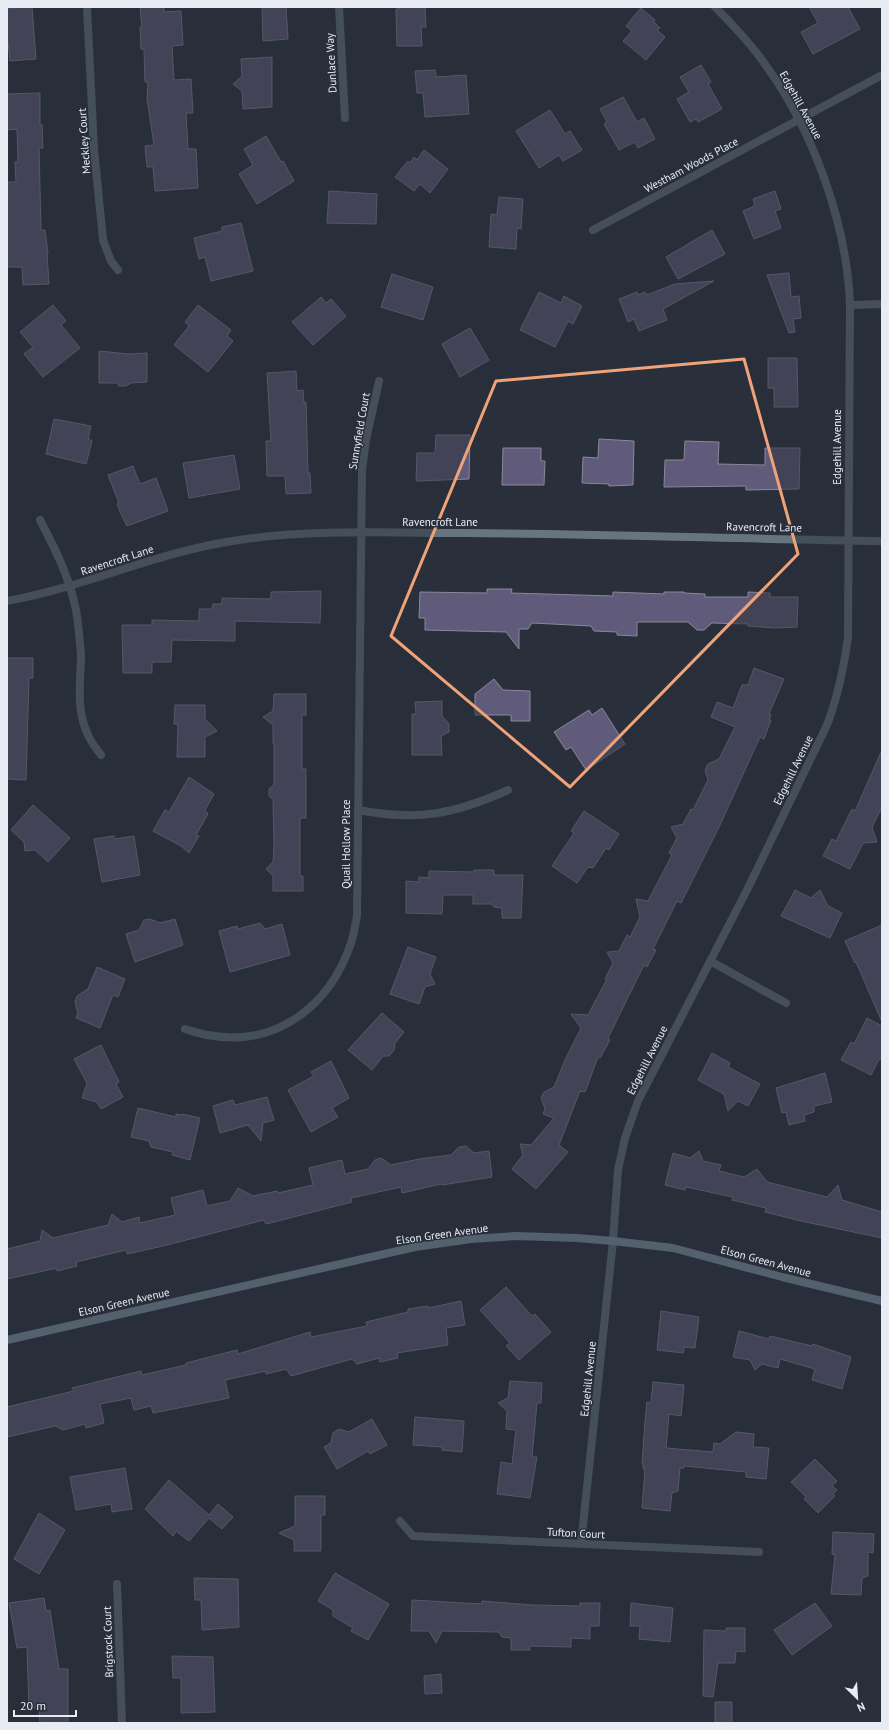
<svg xmlns="http://www.w3.org/2000/svg" width="889" height="1730" viewBox="0 0 889 1730" font-family="'PT Sans',sans-serif">
	<rect width="100%" height="100%" fill="#292f3b"/>
	<path fill="#605b7b" stroke="#8a8898" d="M32,7l4,52 -26,2 -2,-19h-1v-34z
		M140,7h24v5l17,-1 2,34 -11,1 2,34 17,-1 2,34h-7l2,36h8l2,39 -43,3 -2,-24h-6l-2,-21 9,-1 -7,-46 1,-17h-3l-1,-33h-3l-1,-22h2z
		M262,7h24l2,32 -25,2z
		M399,7h26l1,20h-5l1,19h-25l-1,-37h3z
		M809,7h39l12,22 -47,25 -12,-22 17,-9z
		M641,8l14,12 -1,2 6,6 -3,2 8,7 -19,23 -23,-19 9,-10 -6,-5z
		M272,57v50l-29,2 -1,-18 -9,-7 9,-8 -1,-17z
		M701,65l10,17 -3,2 14,25 -24,13 -2,-3 -6,3 -13,-23 12,-7 -9,-15z
		M435,70l1,7 30,-2 3,39 -44,3 -2,-24h-6l-2,-22z
		M40,93v32h2l1,23h-4l2,82h4l3,23h-1l2,31 -26,1 -1,-18h-15v-85h9l-1,-20h3l-1,-33 -10,1v-36z
		M623,97l14,25 7,-4 11,21 -17,9 -3,-6 -16,8 -15,-26 3,-2 -7,-13z
		M550,110l15,24 5,-3 12,19 -19,11 -4,-6 -20,13 -23,-37z
		M266,136l15,26 2,-1 11,20 -37,23 -18,-30 14,-9 -9,-16z
		M424,150l24,19 -18,24 -10,-9 -6,7 -19,-14 13,-16 2,2 4,-6 3,3z
		M329,191l48,3 -1,30 -49,-1z
		M775,191l6,18 -6,2 6,17 -27,11 -11,-28 12,-5 -2,-7z
		M499,197l24,2 -2,30 -4,-1 -1,21 -27,-2 2,-33 6,1z
		M241,223l12,48 -42,10 -6,-24 -6,2 -5,-21 28,-7v-4z
		M712,230l13,24 -47,25 -12,-22z
		M789,273l2,24 8,-1 2,22 -8,1 2,13 -6,1 -22,-58z
		M392,274l41,13 -10,33 -42,-13z
		M714,281l-51,28 4,11 -28,11 -5,-12 -6,3 -9,-23 18,-7 1,3 7,-3 2,3 28,-11z
		M539,292l22,11 3,-7 18,10 -9,18 -5,-3 -13,26 -35,-17z
		M321,297l5,6 5,-4 15,17 -33,29 -21,-23z
		M53,305l13,16 -5,4 19,23 -37,29 -19,-23 9,-7 -13,-15z
		M198,305l33,25 -4,6 6,5 -25,31 -34,-27 15,-19 -4,-4z
		M470,328l19,32 -29,17 -18,-33z
		M99,351l30,3 18,-1v29l-16,1 -5,3h-7l-2,-3h-18z
		M768,358h29l1,49h-24v-19h-6z
		M296,371l1,20 6,-1 1,13 2,-1 2,71h2l1,20 -25,1 -1,-18h-18l-1,-35h5l-4,-68z
		M54,419l37,7 -3,13 4,2 -6,23 -40,-10z
		M436,435h34l-1,44 -53,2 1,-28h18z
		M599,439l35,2 -1,44 -24,1v-2l-27,-1 1,-26 15,1z
		M685,441l34,1 -1,22 47,1v-17h35l-1,41 -53,1v-4l-82,1 1,-27h19z
		M503,448h38v13h4l-1,24h-42z
		M234,455l6,34 -51,9 -6,-35z
		M133,466l7,18 16,-6 12,33 -41,15 -7,-14 -3,-8 2,-1 -11,-28z
		M487,589h25l-1,4 102,3v-4l51,2v-2h20v1l21,1v3h43v-5l22,1v4h28l-1,30 -22,1 -27,-2v-2l-36,-1 -8,7h-7l-9,-8h-51v14l-20,-1v-3l-23,-1 -3,-5 -59,-3 -4,6h-9v20l-13,-17 -81,-2v-12h-6l1,-26 67,1z
		M321,591l-1,32 -85,-2v20l-63,-1 -1,22h-19v11h-29l-1,-48h30v-5l47,1v-12h13l1,-5h9v-6l49,1v-7z
		M7,658h26v20h-4l-3,102 -19,-1z
		M754,668l30,11 -15,35 2,1 -2,5h2l-7,19 -4,-2 -40,88 -39,78 -4,-2 -24,48 3,1 -9,17 -3,-2 -36,73 2,2 -10,18 -2,-1 -13,35 -5,-1 -21,54 9,7 -32,37 -24,-20 11,-14 -3,-11 11,1 23,-27 -11,-4 2,-5 -4,-11 3,-6 10,-5 11,-27 16,-32 -10,-14 17,1 19,-36h-2l8,-16 -6,-11 12,-1 8,-16 3,2 10,-20 -4,-18 12,2 24,-46 -3,-2 8,-15 -6,-11 12,-3 8,-15 2,1 15,-30 -3,-10 3,-6 11,-5 16,-32 -24,-10 6,-15 16,6 9,-23h6z
		M494,679l9,11 27,1v30h-19v-6h-36v-21z
		M274,694h32v21h-4v54h4v49h-6v58h3v15h-30v-15l-7,-7 7,-7 1,-17 -1,-45 -4,-4v-7l5,-4v-42h-1v-18l-10,-8 10,-6z
		M442,701v15l7,8v8l-8,4 1,19h-30v-41h4l-1,-12z
		M175,705h30v14l12,12 -12,6v20h-28l1,-33h-4z
		M602,708l23,36 -39,26 -15,-23 -5,3 -12,-18 35,-22 3,5z
		M882,750v57l-10,20 5,15 -14,1 -13,26 -27,-13 9,-17 4,2 16,-32 3,2z
		M189,777l25,17 -9,16 3,4 -12,21 3,1 -10,17 -8,-7 -28,-15 12,-21 4,2z
		M33,805l37,33 -22,24 -13,-12 -10,1 -1,-9 -13,-12z
		M584,811l35,23 -10,16 -3,-2 -13,20 -5,-1 -11,16 -25,-17 22,-33 -3,-2z
		M114,836l1,3 19,-3 6,39 -38,7 -8,-43z
		M474,870h20v5h29l-2,43h-19v-10l-8,-1 -3,-3h-18v-9h-30l-1,19 -36,-1v-32l13,1v-5l10,1v-7l45,1z
		M795,890l16,8 9,-8 8,16 14,7 -12,25 -49,-22z
		M150,919l10,4 15,-4 8,26 -48,17 -9,-28 13,-4 5,-10z
		M260,923l5,6 17,-5 8,31 -60,17 -11,-41 18,-5 1,3z
		M882,925v97l-26,-60 -1,1 -10,-22z
		M408,947l28,10 -6,17 5,10 -10,3 -6,17 -29,-10z
		M97,967l28,12 -7,18 -5,-2 -13,33 -24,-10 2,-5 -3,-11 2,-6 11,-7z
		M382,1013l22,19 -9,11 -1,7 -5,6h-6l-11,14 -24,-20z
		M867,1018l15,8v33h-3l-8,16 -30,-15 10,-18 3,2z
		M101,1045l18,37 -3,2 7,13 -22,12 -4,-7 -15,-4 5,-15 -13,-24z
		M712,1053l18,10 -2,4 32,17 -12,22 -10,-5 -10,10 -4,-17 -26,-14z
		M331,1061l18,37 -17,10 6,9 -27,15 -23,-42 26,-14 -3,-4z
		M825,1073l7,29 -18,4v6l-10,3 1,6 -16,4 -3,-13 -4,1 -6,-25z
		M267,1097l7,23 -11,3 -2,18 -13,-16 -28,8 -7,-27 20,-6 2,5z
		M138,1108l38,9v-3l5,1 1,-1 18,4 -10,42 -18,-5 1,-3 -22,-5 -2,-6 -18,-4z
		M466,1146l8,7 15,-2 3,26 -50,8 -1,-1 -39,9 -1,-6 -50,11 1,4 -86,22 -2,-4 -101,26 -36,8 -1,-4 -50,12 1,4 -20,5v-3l-50,11v-30l33,-8 2,-11 11,8 55,-13 4,-11 10,8 17,-5 1,6 35,-8 -4,-17 32,-8 4,16 23,-5 8,-13 15,8 24,-5 1,2 35,-8 -4,-17 33,-8 3,14 23,-5 7,-9 6,-2 10,7 28,-6 32,-4 8,-8z
		M699,1151l4,10 18,4 -2,6 25,6 13,-8 10,13 60,15 11,-12 4,15 40,12v26l-81,-17 -36,-9 1,-4 -34,-8 1,-3 -47,-10 -1,3 -20,-5 8,-32 17,5z
		M506,1287l26,29 3,-2 16,18 -32,28 -13,-14 4,-3 -30,-33z
		M461,1301l4,24 -19,3 2,17 -51,8 1,5 -18,4 -1,-4 -22,6 -5,-5 -61,17 -5,-7 -20,5v-3l-41,9 4,18 -76,15 -2,-7 -17,4 -3,-12 -31,6 4,19 -18,5 -1,-4 -22,6 -8,-4 -48,11v-30l67,-16 -2,-3 69,-17 1,4 44,-10v-2l51,-13 1,4 72,-22 1,5 56,-11 -1,-4 42,-10v-3l20,-3v2z
		M661,1311l38,6 -4,31 -11,-1 -1,6 -26,-3z
		M739,1331l30,8 1,-3 42,10 1,-2 38,13 -9,32 -30,-9 3,-11 -35,-10 -2,9 -16,-4 -7,6 -5,-10 -17,-3z
		M510,1381l32,2 -1,20h-4l-5,54h5l-7,41 -33,-4 4,-32 11,2 4,-34 -10,-1 1,-18 -9,-8 10,-5z
		M653,1382l31,3 -3,31 -12,-2 -3,34 47,4 1,-9 6,1 16,-12 18,2 -1,13 16,1 -3,31 -20,-2v-5l-62,-6v2h-4l-2,23 -6,2 -2,18 -28,-3 3,-39h-2v-5h-1l3,-42 2,-20 4,1z
		M415,1417l49,4 -2,31 -20,-2v-3l-29,-2z
		M372,1419l15,26 -17,9 -2,-3 -31,18 -13,-22 7,-4 2,-10 6,-4 10,3z
		M815,1459l22,22 -5,5 5,4 -4,4 2,2 -17,17 -14,-14 2,-2 -15,-15z
		M125,1468l7,41 -20,3 -1,-8 -35,6 -6,-33z
		M169,1480l40,35 9,-11 15,13 -11,12 -13,-11 -20,23 -13,-10 -3,5 -28,-27z
		M295,1496h30v19h-4v36h-27v-11l-15,-7 16,-7z
		M39,1513l26,17 -26,44 -25,-15z
		M833,1532l41,2 -1,19 -5,-1v24l-6,2 -1,17 -30,-1 4,-39 -3,-1z
		M335,1573l54,31 -21,36 -17,-9 2,-3 -20,-12v-6l-15,-9z
		M194,1578l44,1 1,48 -37,3 -1,-30h-6z
		M44,1598l2,13 4,-1 9,59h9v54h-28l-1,-15h-10l-2,-61 -10,1 -8,-45z
		M412,1600l70,4v-3l50,4 48,1v-3h20l-1,23h-9v13l-19,-1v9l-41,-1v4h-19v-12l-9,-1 -3,-5 -57,-1 -6,12 -7,-12h-18z
		M631,1603l42,5 -3,34 -31,-3 1,-13h-10z
		M815,1603l17,23 -40,29 -18,-25z
		M726,1628h19v24l-9,-1 -1,12h-17l-5,34 -10,-1 1,-66 22,1z
		M172,1656l41,1 2,55 -34,1v-35h-8z
		M441,1674l1,19 -17,1 -1,-18z
		M715,1702h17v21h-17z"/>
	<g fill="none" stroke-linecap="round" stroke-linejoin="round">
		<path stroke="#66757f" stroke-width="8" d="M87,7l7,142 9,91 8,21 7,9
			M339,7l6,111
			M593,230l289,-155
			M850,305l32,-1
			M40,520c17,32 34,67 38,103 1,12 3,25 3,36 -1,27 -5,53 8,78 3,7 8,12 12,18
			M7,601c79,-14 152,-50 232,-61 74,-11 151,-7 226,-7 139,1 278,6 417,8
			M358,810c59,11 95,5 150,-20
			M710,961l76,42
			M185,1029c7,2 15,5 23,6 68,13 122,-29 143,-92 3,-8 4,-18 6,-27l5,-446 4,-30 13,-59
			M400,1521l13,15 346,16
			M581,1544l32,-303 5,-71 7,-32 13,-37 111,-215 78,-161c11,-29 17,-58 21,-88l2,-332c-3,-81 -36,-172 -83,-238 -15,-22 -33,-41 -52,-60
			M117,1584l5,139"/>
		<path stroke="#849dac" stroke-width="8" d="M7,1340l408,-93 56,-8 45,-3 61,2 36,3 60,7 109,29 100,24"/>
	</g>
	<path d="M0 0H889V1730H0ZM744,359l54,195 -228,233 -179,-151 105,-255z" fill="#292f3b" fill-opacity=".55" fill-rule="evenodd"/>
	<path fill="none" stroke="#f0a279" stroke-width="3" stroke-linejoin="round" d="M744,359l54,195 -228,233 -179,-151 105,-255z"/>
	<g text-anchor="middle" dominant-baseline="central" stroke-width="3" stroke-linejoin="round" paint-order="stroke">
		<g font-size="11" fill="#e7ecf4" stroke="#292f3b">
			<text transform="translate(331 63) rotate(-93)">Dunlace Way</text>
			<text transform="translate(801 105) rotate(61)">Edgehill Avenue</text>
			<text transform="translate(84 141) rotate(-94)">Meckley Court</text>
			<text transform="translate(691 165) rotate(-28)">Westham Woods Place</text>
			<text transform="translate(359 431) rotate(-80)">Sunnyfield Court</text>
			<text transform="translate(837 447) rotate(-90)">Edgehill Avenue</text>
			<text x="440" y="522">Ravencroft Lane</text>
			<text transform="translate(764 527) rotate(1)">Ravencroft Lane</text>
			<text transform="translate(117 560) rotate(-18)">Ravencroft Lane</text>
			<text transform="translate(793 770) rotate(-64)">Edgehill Avenue</text>
			<text transform="translate(346 844) rotate(-90)">Quail Hollow Place</text>
			<text transform="translate(647 1060) rotate(-63)">Edgehill Avenue</text>
			<text transform="translate(442 1234) rotate(-8)">Elson Green Avenue</text>
			<text transform="translate(766 1261) rotate(15)">Elson Green Avenue</text>
			<text transform="translate(124 1302) rotate(-13)">Elson Green Avenue</text>
			<text transform="translate(588 1379) rotate(-84)">Edgehill Avenue</text>
			<text transform="translate(576 1533) rotate(3)">Tufton Court</text>
			<text transform="translate(108 1642) rotate(-92)">Brigstock Court</text>
		</g>
	</g>
	<rect width="889" height="1730" fill="none" stroke="#e7ecf4" stroke-width="16"/>
	<g transform="translate(857 1698) rotate(155)" stroke="#292f3b" stroke-width="3" paint-order="stroke">
	<path d="M0-3L7 15L0 10L-7 15Z" fill="#e7ecf4"/>
	<text y="-6" font-size="11" font-weight="bold" text-anchor="middle" fill="#e7ecf4">N</text>
	</g>
	<path d="M14 1710v6h62v-6" fill="none" stroke="#e7ecf4" stroke-width="2"/>
	<text x="20" y="1710" font-size="12" fill="#e7ecf4" stroke="#292f3b" stroke-width="3" paint-order="stroke">20 m</text>
</svg>
